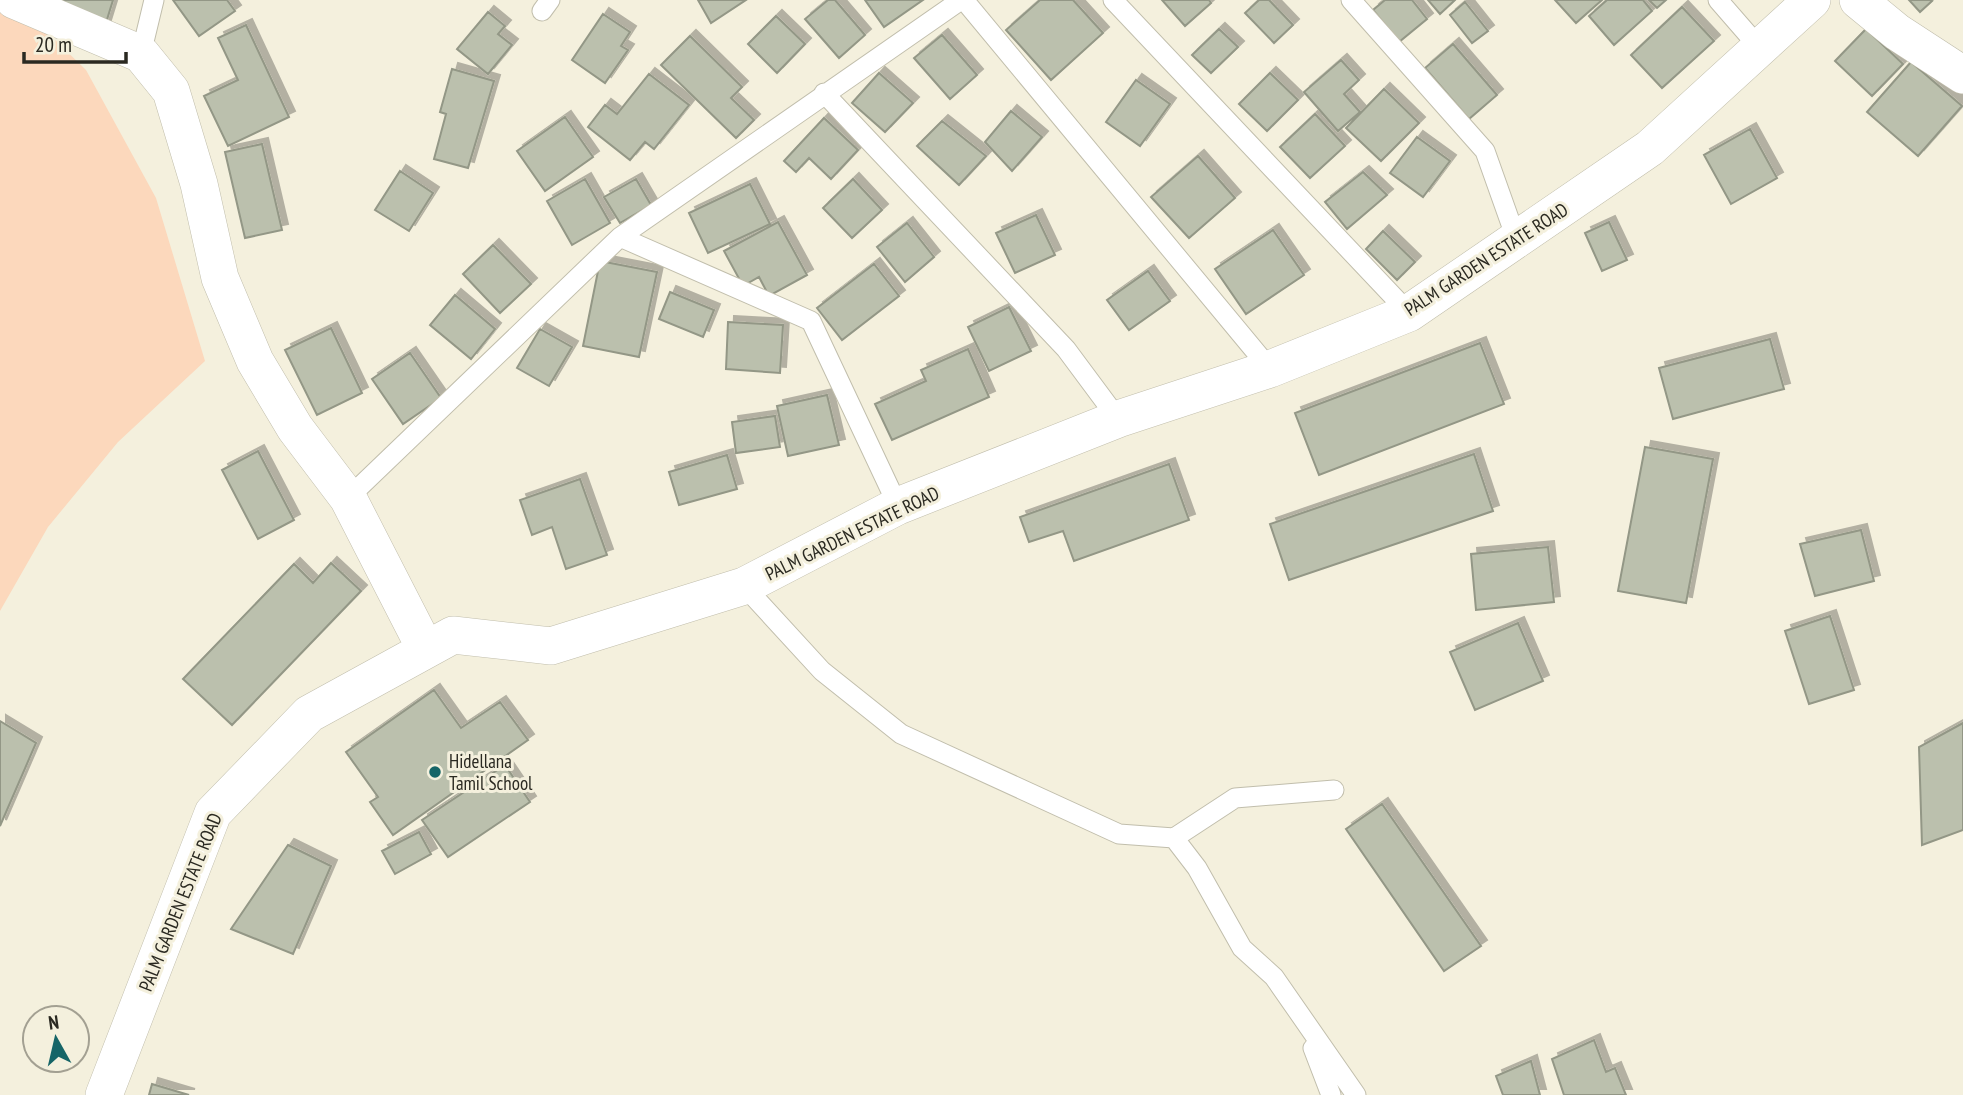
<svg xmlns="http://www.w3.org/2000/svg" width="1963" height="1095" viewBox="0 0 1963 1095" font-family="'PT Sans Narrow',sans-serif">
	<defs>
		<filter id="shadow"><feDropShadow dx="6" dy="-6" stdDeviation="0" flood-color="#0004"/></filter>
	</defs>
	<rect width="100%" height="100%" fill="#f4f0dd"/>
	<path fill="#fcd8bc" d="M0,0h14l72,70 70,128 49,163 -87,81 -70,85 -48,84z"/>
	<path fill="#bbc0ad" stroke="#939786" stroke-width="2" filter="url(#shadow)" d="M60,0h53l-8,26z
		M173,0h54l8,11 -36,25z
		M698,0h48l-35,23z
		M828,0h7l30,35 -26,23 -34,-39z
		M865,0h58l-39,27z
		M1040,0h33l30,33 -52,47 -45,-50z
		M1162,0h47l2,3 -26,23z
		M1259,0h10l24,25 -19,18 -29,-30z
		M1385,0h27l15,19 -28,23 -26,-32z
		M1428,0h27l-15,14z
		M1555,0h47l-26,23z
		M1607,0h36l9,11 -38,34 -25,-29z
		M1649,0h17l-9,8z
		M1909,0h21l2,1 -12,11z
		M1465,2l23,29 -16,12 -22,-28z
		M1682,7l32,34 -52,47 -31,-33z
		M488,12l17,14 -7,8 14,11 -24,29 -31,-25z
		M603,14l27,18 -9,14 7,4 -23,33 -33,-23z
		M776,16l29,28 -28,29 -29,-29z
		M246,25l43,92 -61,29 -24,-50 34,-16 -20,-42z
		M1219,29l19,18 -27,26 -19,-18z
		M1866,29l37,35 -31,32 -37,-35z
		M942,35l35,40 -27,24 -36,-41z
		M690,36l52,51 -11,11 23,22 -18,18 -75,-73z
		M1453,44l44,51 -28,24 -44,-51z
		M1341,60l18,20 -15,14 16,18 -22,19 -34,-39z
		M1911,62l51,44 -44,50 -51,-44z
		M452,69l42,12 -26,87 -34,-9 12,-45 -6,-2z
		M879,73l34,30 -28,29 -33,-29z
		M1270,73l28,27 -31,31 -28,-27z
		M649,74l40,31 -35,44 -9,-7 -15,18 -42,-33 17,-22 12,9z
		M1136,80l34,24 -30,42 -34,-24z
		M1384,89l35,34 -38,38 -35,-33z
		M1011,111l31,26 -30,34 -27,-29z
		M1315,114l30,32 -35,32 -30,-31z
		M565,117l28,40 -48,34 -28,-40z
		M824,118l34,32 -27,29 -22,-21 -13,14 -12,-11z
		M942,121l44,35 -27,29 -42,-39z
		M1750,129l27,49 -46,26 -27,-49z
		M1417,137l33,24 -27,36 -33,-24z
		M262,144l20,86 -37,8 -20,-86z
		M1198,156l37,42 -46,40 -38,-41z
		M400,171l33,22 -24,38 -34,-21z
		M1363,172l24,23 -40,34 -22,-27z
		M585,179l25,44 -38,22 -25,-44z
		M636,179l15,26 -31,18 -16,-26z
		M853,179l29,31 -30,28 -29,-30z
		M750,184l20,40 -62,29 -19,-40z
		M1036,215l19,40 -40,18 -19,-40z
		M778,222l29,53 -38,21 -10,-19 -16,9 -19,-35z
		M1609,222l18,38 -25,11 -17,-38z
		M907,223l27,34 -29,25 -28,-35z
		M1273,230l31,45 -58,39 -31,-45z
		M1383,231l32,31 -18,18 -31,-31z
		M493,245l38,39 -31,29 -37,-39z
		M600,261l57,11 -18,85 -56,-11z
		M874,264l25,32 -57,44 -25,-32z
		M1148,271l22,30 -41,29 -22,-30z
		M670,292l44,18 -11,27 -44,-18z
		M455,295l40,34 -24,30 -41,-34z
		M1009,307l22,44 -42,20 -21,-44z
		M728,322l55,3 -3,48 -54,-4z
		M331,328l31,65 -45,22 -32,-65z
		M540,329l32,18 -23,39 -32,-18z
		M1770,339l14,50 -111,30 -14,-51z
		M1480,343l24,61 -185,71 -24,-62z
		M968,349l21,48 -97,43 -17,-36 51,-23 -5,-11z
		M410,353l31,45 -38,26 -31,-45z
		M827,395l12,50 -51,11 -11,-50z
		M775,416l5,31 -44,6 -4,-31z
		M1645,447l68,12 -27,144 -68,-12z
		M258,451l36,69 -36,19 -36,-69z
		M1474,454l19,57 -204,69 -19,-56z
		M727,455l10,34 -58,16 -10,-33z
		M1169,464l20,56 -115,41 -11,-30 -34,11 -9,-25z
		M580,479l27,76 -41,14 -14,-42 -20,8 -12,-35z
		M1861,530l13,51 -59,15 -15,-52z
		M1548,547l6,55 -78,8 -5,-56z
		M331,563l30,28 -129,134 -49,-46 111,-115 19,19z
		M1830,616l24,74 -45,14 -24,-73z
		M1518,623l25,58 -68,29 -25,-58z
		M434,690l27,38 39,-26 28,38 -135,95 -23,-33 8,-5 -32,-45z
		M0,721l36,22 -36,83z
		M1963,723v107l-41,15 -3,-98z
		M505,765l25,37 -82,55 -26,-37z
		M1382,804l99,142 -37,25 -98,-142z
		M419,832l12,22 -36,20 -13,-23z
		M288,845l43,21 -38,88 -62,-25z
		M1594,1040l12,32 9,-4 11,27h-62l-12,-36z
		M1531,1061l9,34h-37l-7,-19z
		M152,1084l37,11h-40z"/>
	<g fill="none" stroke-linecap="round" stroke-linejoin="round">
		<defs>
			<path id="lane" d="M964,0l306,369
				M1113,0l296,313
				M1351,0l134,151 32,90
				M1718,0l40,46
				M542,11l8,-11
				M141,54l13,-54
				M824,93l242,256 52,70
				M620,237l191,84 87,185
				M348,498l272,-261 341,-237
				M744,586l78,85 79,63 218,100 55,4 61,-40 99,-8
				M1174,838l23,30 45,80 32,29 82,118
				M1313,1048l18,47"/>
			<path id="street" d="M14,0l127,54 30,37 28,93 21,94 35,83 40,67 53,70 77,150
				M1858,0l39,32 66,43
				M104,1095l109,-282 96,-99 144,-79 98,11 193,-60 154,-80 220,-87 152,-50 139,-56 241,-165 162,-148"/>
		</defs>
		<use href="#lane" stroke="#c1beac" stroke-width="21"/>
		<use href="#street" stroke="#c1beac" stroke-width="38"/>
		<use href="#lane" stroke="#fff" stroke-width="19"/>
		<use href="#street" stroke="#fff" stroke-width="37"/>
	</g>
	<circle fill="#166567" stroke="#f4f0dd" stroke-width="2.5" cx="435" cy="772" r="7"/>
	<g text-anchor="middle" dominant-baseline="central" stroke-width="6" stroke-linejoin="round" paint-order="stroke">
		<g font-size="19" fill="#2a2921" stroke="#f4f0dd">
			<text transform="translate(1486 259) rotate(-33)">PALM GARDEN ESTATE ROAD</text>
			<text transform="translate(852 533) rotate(-26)">PALM GARDEN ESTATE ROAD</text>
			<text transform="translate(180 902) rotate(-68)">PALM GARDEN ESTATE ROAD</text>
		</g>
		<g font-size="19" fill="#2a2921" stroke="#f4f0dd" text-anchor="start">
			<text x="449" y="761">Hidellana<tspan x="449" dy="22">Tamil School</tspan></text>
		</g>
	</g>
	<g transform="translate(56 1039) rotate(352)"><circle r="33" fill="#f4f0dd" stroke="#a3a092" stroke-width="2"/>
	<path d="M0-5L12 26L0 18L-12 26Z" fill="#166567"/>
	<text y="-10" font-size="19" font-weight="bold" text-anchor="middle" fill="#2a2921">N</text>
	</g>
	<path d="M24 52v10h102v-10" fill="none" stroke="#2a2921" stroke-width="3.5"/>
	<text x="35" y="52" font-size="21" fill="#2a2921" stroke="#f4f0dd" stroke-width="5" paint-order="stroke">20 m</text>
</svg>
